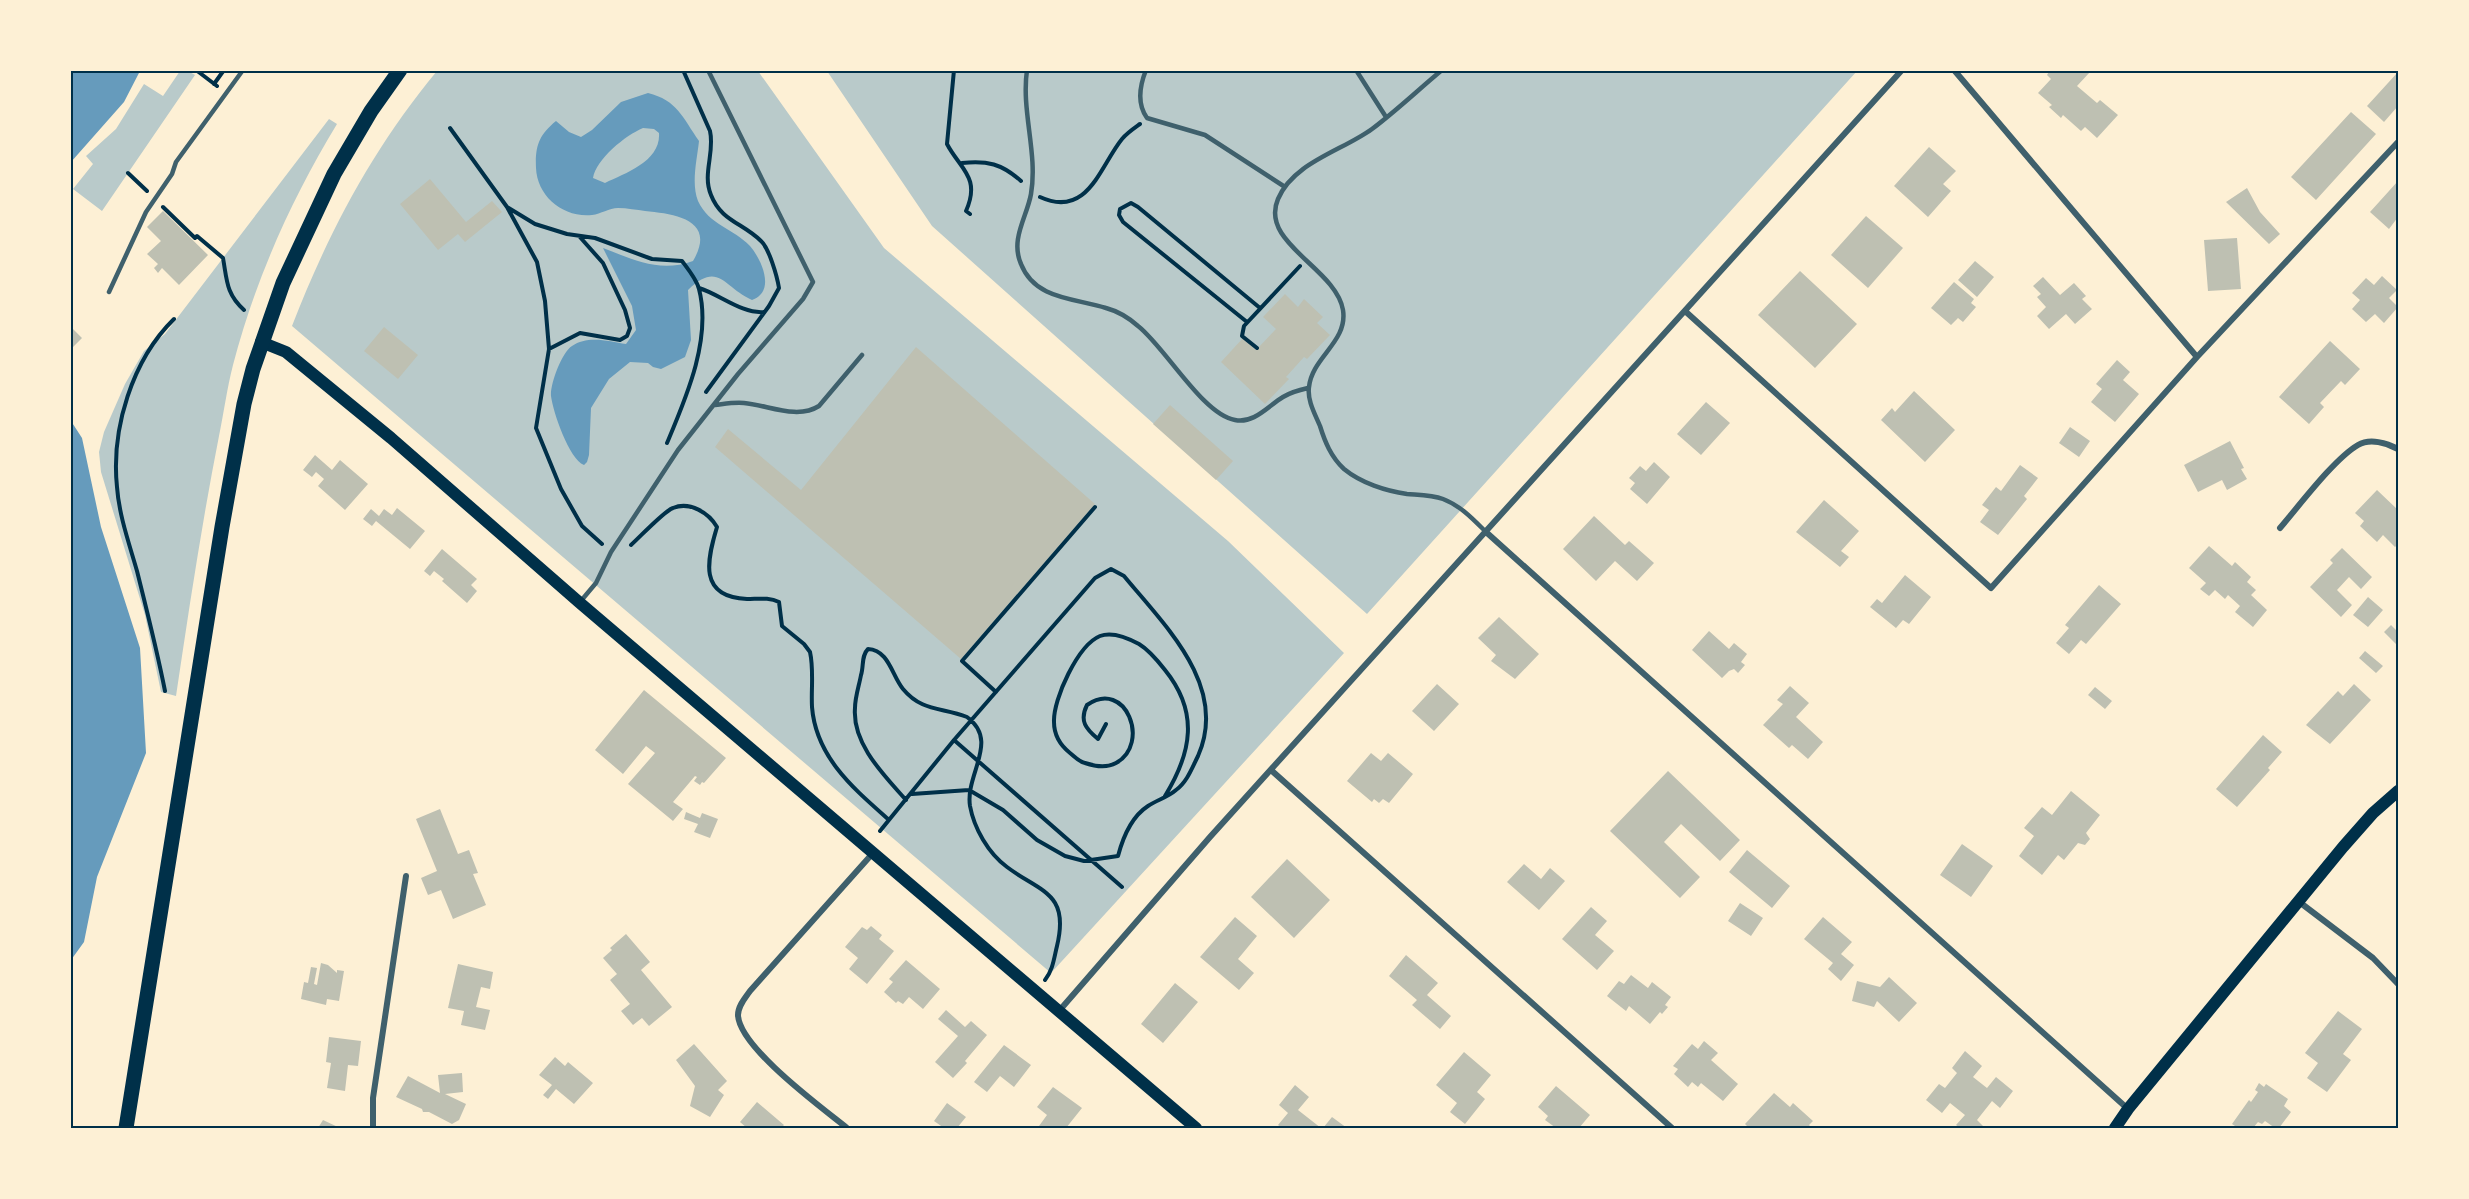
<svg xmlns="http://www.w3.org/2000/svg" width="2469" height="1199" viewBox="0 0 2469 1199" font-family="Lato,sans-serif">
	<rect width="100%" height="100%" fill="#fdf0d5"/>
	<path fill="#b9caca" d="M180,71h8l7,4 -93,136 -29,-22 20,-25 -7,-8 30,-27 28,-45 19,12z
		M437,71h321l126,177 344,293 116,112 -293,320 -759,-647c36,-93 81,-178 145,-255z
		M827,71h1030l-490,543 -435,-388z
		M329,119l8,5c-45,74 -82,156 -104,241 -6,23 -9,47 -14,71 -17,86 -30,173 -43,260l-15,-4 -16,-77 -44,-143 -2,-20 5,-20 21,-48 19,-33 21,-17z"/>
	<path fill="#669bbc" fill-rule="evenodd" d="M72,70l68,1 -16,31 -53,60z
		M648,93c29,7 35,25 51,48 -2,19 -8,42 -1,60 11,24 35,27 52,45 12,14 26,46 2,54 -28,-12 -33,-40 -64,-10l3,50 -6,17 -24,12 -8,-2 -5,-4 -18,-1 -21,17 -18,29 -2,47 -2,7 -3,3c-15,-6 -31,-53 -33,-69 -1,-12 11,-44 21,-50 15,-11 37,-5 54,-2l10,-14 -4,-24 -29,-58c31,12 57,25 90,13 24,-41 -17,-47 -48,-50 -8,-1 -18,-3 -27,-3 -9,0 -17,6 -26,7 -29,3 -55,-19 -56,-47 -1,-22 3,-33 20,-47l13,11 12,5 11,-7 29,-28zM643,128l11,1 5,4c2,28 -33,40 -54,50l-12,-5c3,-19 33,-43 50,-50z
		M71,421l11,17 19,89 39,121 6,105 -49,124 -13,65 -13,18z"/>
	<path fill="#bec0b2" d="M2050,70h7l3,3 2,-3 28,2 -13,14 20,17 3,-3 18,15 -21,23 -12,-11 -4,4 -18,-16 -2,3 -12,-11 3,-2 -14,-12 13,-14 -4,-4z
		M2398,72v34l-14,16 -17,-16z
		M2351,112l25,22 -60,66 -25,-23z
		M1929,147l27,24 -13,13 8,7 -23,26 -34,-31z
		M430,179l36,43 26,-21 10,11 -37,30 -7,-8 -20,16 -38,-46z
		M2398,181v36l-9,12 -19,-17z
		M2247,188l13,24 20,22 -11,10 -43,-42z
		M163,211l45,44 -29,30 -17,-17 -4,5 -4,-5 4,-4 -11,-10 14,-13 -14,-14z
		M1866,216l37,32 -35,40 -37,-33z
		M2237,238l4,51 -33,2 -4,-51z
		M1975,261l19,16 -17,20 -19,-17z
		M1800,271l57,53 -42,44 -57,-53z
		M2382,276l15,14 -8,8 9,9 -14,16 -9,-9 -9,8 -14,-13 8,-9 -8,-7 14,-15 8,7z
		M2043,277l17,18 14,-12 12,13 -4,3 10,10 -17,15 -9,-10 -17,15 -12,-13 9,-9 -9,-10 4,-3 -8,-8z
		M1954,282l20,17 -3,4 5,4 -13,15 -5,-4 -7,7 -20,-17z
		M1285,294l13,13 6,-8 19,18 -6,6 13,12 -23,24 -3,-2 -18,20 3,2 -24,25 -44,-42 22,-24 13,12 20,-21 -13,-12z
		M384,327l34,28 -20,24 -34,-28z
		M72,328l10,10 -12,12v-20z
		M2330,341l30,28 -15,16 -4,-4 -21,22 4,4 -15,17 -30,-27z
		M916,347l179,157 -134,155 -246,-212 13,-18 73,61z
		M2117,360l13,12 -7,8 16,14 -24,28 -24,-20 11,-13 -6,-5z
		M1914,391l41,39 -30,32 -44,-42 11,-12 3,4z
		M1706,402l24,21 -29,32 -24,-21z
		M1170,405l63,56 -17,19 -63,-56z
		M2070,427l20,14 -11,16 -20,-14z
		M2230,441l14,27 -3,1 6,10 -20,11 -5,-10 -24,12 -14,-27z
		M315,455l17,15 8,-10 28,24 -23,26 -27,-24 6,-7 -8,-7 -4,5 -9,-7z
		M1654,462l16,15 -23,27 -17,-15 5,-6 -6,-5 11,-12 6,5z
		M2020,465l18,13 -14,18 3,3 -29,36 -18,-13 9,-12 -7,-5 14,-18 5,4z
		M2377,490l21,20v34l-3,3 -12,-12 -6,7 -17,-16 4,-5 -9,-8z
		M1824,500l35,31 -18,20 8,6 -9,10 -44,-35z
		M397,508l28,23 -15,18 -34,-28 -4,5 -9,-7 8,-10 8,7 5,-7 8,6z
		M1594,516l31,29 4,-4 25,22 -17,18 -22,-20 -19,20 -33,-32z
		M2209,546l23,20 3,-4 16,15 -4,5 9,8 -5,5 16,15 -14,17 -18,-15 5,-6 -12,-11 -3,4 -10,-9 -6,6 -9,-7 6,-6 -17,-15z
		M2342,548l30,29 -11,12 -12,-12 -12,13 15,15 -11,12 -31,-30 23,-24 -3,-3z
		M442,549l35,30 -6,6 6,6 -10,12 -25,-22 2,-2 -10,-8 -4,5 -6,-5z
		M1905,575l26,22 -22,27 -6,-4 -7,8 -26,-21 7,-8 5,4z
		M2099,585l22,19 -35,40 -5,-4 -12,14 -13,-11 13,-15 -4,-3z
		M2368,597l15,13 -15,17 -15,-12z
		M1499,617l40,37 -24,25 -24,-18 5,-6 -18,-17z
		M2391,625l7,7v14l-14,-14z
		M1709,631l20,18 5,-6 13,11 -6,8 4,3 -7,8 -4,-4 -5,2 -7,7 -30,-28z
		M2365,651l18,15 -7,7 -17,-15z
		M1437,684l22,20 -25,27 -22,-20z
		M2354,684l17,16 -41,44 -24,-19 32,-34 5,5z
		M1790,686l19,17 -13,14 27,25 -15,17 -16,-14 -3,3 -26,-23 20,-21 -6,-4z
		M2095,687l17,14 -7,8 -17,-14z
		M644,690l82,68 -22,25 -2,-1 -2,3 -6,-4 3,-4 -2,-1 -22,26 10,7 -10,12 -45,-37 27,-31 -9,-7 -23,28 -28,-24z
		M2263,735l19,17 -14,16 2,2 -33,37 -21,-18z
		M1371,753l10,8 7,-8 25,21 -24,29 -6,-4 -4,4 -5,-4 -2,3 -25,-21z
		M1668,771l72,69 -20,21 -39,-37 -17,18 36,35 -20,21 -70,-67z
		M2071,791l29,24 -14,18 4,6 -5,6 -7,-2 -14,17 -6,-5 -16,20 -23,-19 15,-20 -10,-8 18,-21 10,8z
		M440,809l18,45 11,-4 9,23 -5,1 13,31 -33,14 -12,-29 -13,5 -7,-17 16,-7 -21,-52z
		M686,812l14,6 2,-5 16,6 -8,19 -16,-6 4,-8 -14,-5z
		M1962,844l31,22 -22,31 -31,-22z
		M1747,850l43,36 -18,22 -43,-36z
		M1287,859l43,41 -36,38 -43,-41z
		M1524,864l17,15 9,-11 15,13 -26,29 -32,-28z
		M1740,903l23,15 -12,18 -23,-15z
		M1591,907l16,14 -12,14 19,16 -17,19 -35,-31z
		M1235,917l22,19 -19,23 16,14 -15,17 -39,-33z
		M1823,917l29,25 -11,12 13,11 -13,16 -13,-12 5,-6 -29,-24z
		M871,926l11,9 -3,4 15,12 -27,33 -18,-15 9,-11 -13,-11 17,-20 5,3z
		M626,934l24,28 -9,8 31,37 -23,19 -7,-8 -9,7 -12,-14 9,-7 -20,-24 7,-6 -14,-16 9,-8 -2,-2z
		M1406,955l32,28 -11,12 24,21 -11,13 -28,-24 5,-5 -28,-24z
		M906,960l34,29 -17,20 -14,-12 -6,7 -5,-3 -2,2 -12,-11 9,-10 -4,-3z
		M321,963l7,2 9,8v-3l7,1 -5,30 -12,-2 -1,6 -25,-6 3,-17 4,1 3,-16 6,1 -3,16 3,1z
		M458,964l35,8 -3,17 -9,-2 -5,20 14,3 -5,20 -24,-5 3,-14 -16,-3z
		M1631,975l17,13 4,-6 19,15 -6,8 3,2 -6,7 -2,-2 -10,12 -21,-18 -3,5 -19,-15 12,-15 5,3z
		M1889,977l28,26 -18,19 -22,-21 -3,6 -22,-6 5,-20 23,6z
		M1175,983l23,19 -35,41 -22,-19z
		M946,1010l19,17 6,-6 16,14 -22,26 2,2 -14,15 -18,-16 23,-26 -20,-17z
		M2338,1011l24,18 -19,25 8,6 -24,32 -20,-14 11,-15 -13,-10z
		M329,1037l32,4 -3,25 -10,-1 -3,26 -18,-3 4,-25 -5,-1z
		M1704,1041l14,12 -7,7 27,24 -15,17 -22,-18 -3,4 -6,-5 -4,5 -14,-13 4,-5 -5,-3 19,-22 6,5z
		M694,1044l33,37 -9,9 6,5 -14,22 -20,-11 5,-20 -19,-26z
		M1004,1045l27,20 -17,22 -14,-11 -13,16 -13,-10z
		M1965,1051l17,15 -9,11 14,11 9,-11 17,14 -13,17 -8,-7 -15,19 8,8h-25l-4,-3 9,-10 -15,-12 -8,10 -16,-13 13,-16 6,4 12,-15 -5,-5z
		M1464,1052l27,23 -14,17 8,7 -20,25 -15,-12 7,-9 -21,-18z
		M555,1057l10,9 3,-4 25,21 -19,21 -18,-15 -8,10 -5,-4 9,-10 -13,-10z
		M462,1073l1,19 -18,2 21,10 -7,16 -7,4 -23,-12h-6l-1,-3 -26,-12 12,-21 32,17 -2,-18z
		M2259,1083l5,4 2,-3 22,15 -4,7 7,6 -12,16h-4l-10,-7 -3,3 -4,-2 -5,6h-15l-6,-4 17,-24 2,2 7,-10 -3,-2z
		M1295,1085l14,12 -11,13 23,18h-39l-4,-3 10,-12 -9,-8z
		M1556,1086l34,29 -11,13h-23l-11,-8 3,-4 -10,-9z
		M1053,1087l29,21 -16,20h-24l-3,-2 8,-11 -10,-8z
		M1774,1093l16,14 3,-4 20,18 -4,4 3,3h-63l-4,-4z
		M757,1102l27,23 -3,3h-34l-7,-6z
		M947,1103l19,14 -9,11h-13l-10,-7z
		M1332,1117l15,11h-24z
		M323,1120l17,8h-22z"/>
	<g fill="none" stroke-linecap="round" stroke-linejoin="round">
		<path stroke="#003049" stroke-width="4" d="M196,70l21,16
			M683,70l27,61c5,22 -8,43 1,64 10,26 32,28 50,46 8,7 16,35 18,47l-10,18 -63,86
			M954,70l-7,74c13,25 34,33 19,67l4,3
			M214,84l10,-14
			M450,128l57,79 28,17 32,10 28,4 57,21 30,2c6,8 15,19 17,28 13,50 -13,109 -32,154
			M962,163c25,-3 40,1 59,18
			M128,173l19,18
			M1040,197c48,22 60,-31 82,-58 5,-6 11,-10 18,-15
			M163,207l32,31 2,-2 26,22c4,22 3,36 21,52
			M507,207l30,55 8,39 4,48 -13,79 25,61 21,37 20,18
			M699,288c20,6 43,26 65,24
			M1247,322l-124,-100 -4,-7 1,-6 11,-6 7,4 122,101
			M1257,348l-15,-12 2,-10 56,-60
			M549,349l31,-16 40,7 7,-4 3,-8 -5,-18 -22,-47 -24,-27
			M631,545c9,-8 33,-34 42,-37 17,-7 36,5 44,19 -10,33 -19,70 30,72 11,0 22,-2 32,3l3,24 22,18 6,8c4,18 1,37 2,55 4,50 41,81 76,112
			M165,691c-8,-41 -18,-80 -28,-120 -8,-28 -18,-56 -20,-84 -6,-58 15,-127 57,-168
			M996,692l-34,-31 133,-154
			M1106,724l-8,15c-12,-10 -19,-18 -11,-34 39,-27 64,39 29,58 -9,5 -22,3 -31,0 -6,-1 -10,-6 -15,-10 -10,-8 -16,-18 -16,-31 -1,-23 24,-77 46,-86 13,-5 28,2 39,8 10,6 19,17 26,26 34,42 27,82 0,126
			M912,794l57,-4 34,20 34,30 28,16 19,5 34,-5c5,-19 13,-39 30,-50 9,-6 20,-9 28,-16 11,-8 16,-22 22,-34 31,-70 -33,-130 -74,-180l-13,-7 -16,9 -141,162
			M906,800c-22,-25 -54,-56 -51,-92 0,-11 4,-22 6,-33 3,-9 0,-19 7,-26 21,1 24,27 35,40 19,23 39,18 64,28 33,24 -2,57 3,89 4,22 18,47 37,61 33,25 63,25 50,79 -3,12 -4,24 -12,34
			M880,831l74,-91 168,147"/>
		<path stroke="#3f606c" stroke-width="4.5" d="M1027,70c-6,41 11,83 4,124 -4,23 -21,45 -10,70 14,36 54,34 85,44 11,3 23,10 32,18 27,21 65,89 97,94 19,4 33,-14 48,-23 8,-5 16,-7 25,-9
			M1146,70c-6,15 -9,34 1,48l58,17 80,52
			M1356,70l30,47
			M1442,70c-24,20 -46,41 -70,59 -30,22 -78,33 -94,70 -19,44 58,69 65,111 5,32 -31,47 -34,77 -2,13 6,27 11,39 5,16 11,31 24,43 17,14 42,22 63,25 12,1 25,1 36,5 18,7 30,20 43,33
			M109,292l37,-80 26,-38 4,-12 67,-92
			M715,405c9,-1 19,-3 29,-2 24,2 53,17 75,3l43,-51
			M580,602l16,-19 15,-31 67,-102 60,-76 65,-75 10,-17 -105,-212"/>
		<path stroke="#3f606c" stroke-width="6" d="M1954,70l243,287
			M1685,311l306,277 206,-231 201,-215
			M2280,528c19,-22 54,-69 78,-83 12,-7 29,-2 40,4
			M1486,532l642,577
			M1271,770l401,358
			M2298,901l75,57 25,26
			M1059,1011l151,-174 692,-767
			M373,1128v-30l33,-222
			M847,1128c-26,-21 -108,-81 -109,-113 0,-9 7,-17 12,-24l123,-138"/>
		<path stroke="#003049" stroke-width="12" d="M261,342l25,10 105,86 189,165 616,525
			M2115,1128l13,-19 215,-262 30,-34 25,-22"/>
		<path stroke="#003049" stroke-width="15" d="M126,1128l96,-601 22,-123 9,-35 30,-86 51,-109 37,-63 29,-41"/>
	</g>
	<rect width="2469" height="1199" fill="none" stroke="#fdf0d5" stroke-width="144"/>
	<rect x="72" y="72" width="2325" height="1055" fill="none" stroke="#003049" stroke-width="2"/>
</svg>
